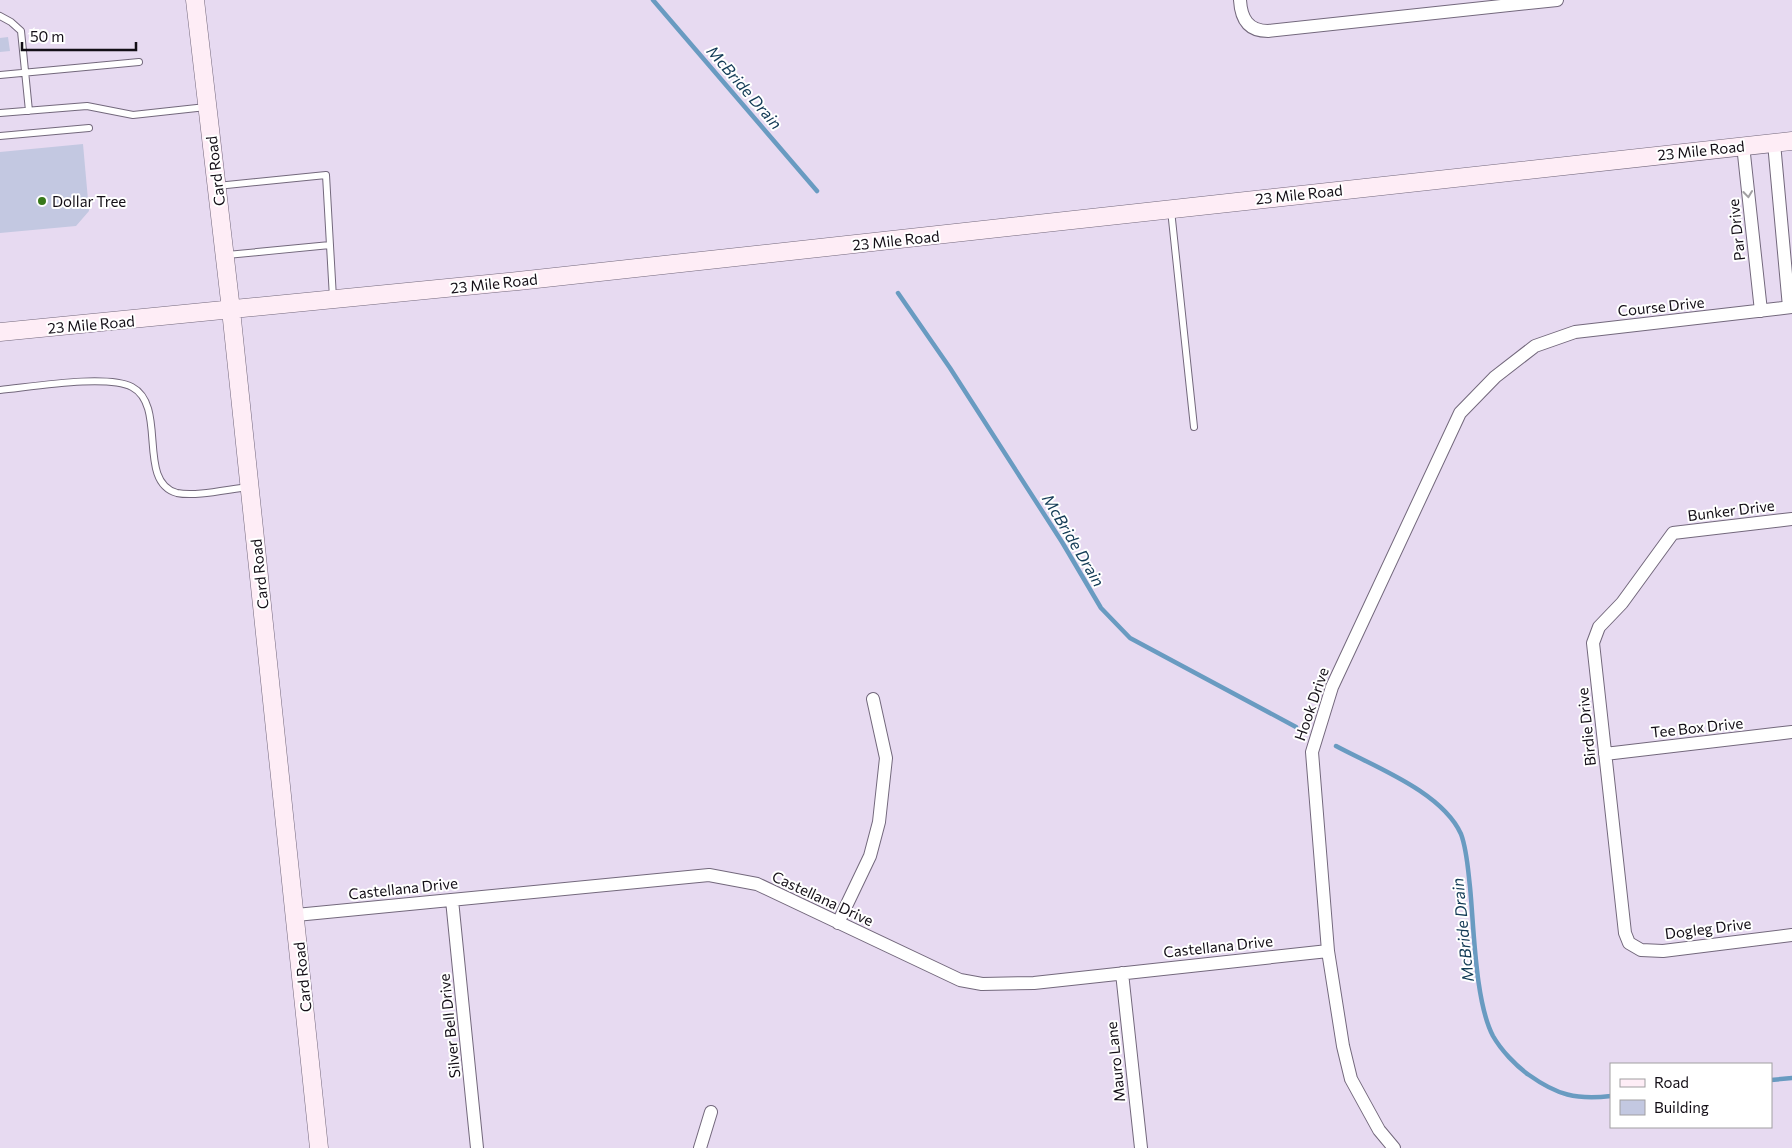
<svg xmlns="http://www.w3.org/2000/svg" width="1792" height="1148" viewBox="0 0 1792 1148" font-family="Commissioner,sans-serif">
	<rect width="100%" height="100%" fill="#e7daf1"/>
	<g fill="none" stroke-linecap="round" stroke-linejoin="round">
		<path stroke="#699bc1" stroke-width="4.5" d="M653,0l164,191
			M898,293l52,75 112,174 39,66 29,30 166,89
			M1336,746c39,21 106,46 125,88 6,16 7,36 9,53 4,40 5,115 23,149 8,14 23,30 36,39 28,20 47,25 82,21
			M1771,1080l21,-2"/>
	</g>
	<path fill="#c3c8e1" d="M8,37l2,14 -10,1v-14z
		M83,144l6,67 -13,15 -76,7v-81z"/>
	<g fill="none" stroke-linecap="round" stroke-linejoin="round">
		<defs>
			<path id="lane" d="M0,16l11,6 10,9 8,80
				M0,75l139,-13
				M0,113l87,-7 46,9 73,-8
				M0,136l89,-8
				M217,186l109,-11 7,123
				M1171,210l23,217
				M227,255l103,-10
				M0,390c31,-3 106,-16 132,-3 36,19 4,95 45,106 19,4 52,-4 72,-6"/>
			<path id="street" d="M1240,0c1,18 8,31 28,31l289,-31
				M1774,143l15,164
				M1743,145l18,166
				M1792,519l-119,14 -51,70 -23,24 -6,16 32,290 4,10 12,7 22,1 129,-16
				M1605,754l187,-22
				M452,900l25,248
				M296,915l413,-40 48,9 203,96 22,4 52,-1 294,-32
				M838,923l32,-67 9,-34 7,-64 -13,-59
				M1122,973l19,175
				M700,1148l11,-36
				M1394,1148l-15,-18 -28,-51 -8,-33 -15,-95 -16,-199 20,-65 128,-274 35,-36 40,-31 40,-14 217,-25"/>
			<path id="secondary" d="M195,0l36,310 88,838
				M0,332l518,-51 1274,-140"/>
		</defs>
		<use href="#lane" stroke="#73687c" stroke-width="8"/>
		<use href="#street" stroke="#73687c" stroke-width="14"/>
		<use href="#secondary" stroke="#73687c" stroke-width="19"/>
		<use href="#lane" stroke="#fff" stroke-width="6"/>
		<use href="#street" stroke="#fff" stroke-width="12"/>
		<use href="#secondary" stroke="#feedf6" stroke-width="18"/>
	</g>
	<defs><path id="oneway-chevron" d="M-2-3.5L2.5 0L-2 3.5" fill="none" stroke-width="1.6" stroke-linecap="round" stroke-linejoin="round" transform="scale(1.25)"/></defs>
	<use stroke="#a19fa2" href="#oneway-chevron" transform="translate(1748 194) rotate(84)"/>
	<circle fill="#37791a" stroke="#fff" stroke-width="2" cx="42" cy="201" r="5"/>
	<g text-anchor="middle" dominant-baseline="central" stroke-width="4" stroke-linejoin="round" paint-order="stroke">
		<g font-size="15" fill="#130e16" stroke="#fff">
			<text transform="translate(1701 150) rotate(-6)">23 Mile Road</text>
			<text transform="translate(215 171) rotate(-97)">Card Road</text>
			<text transform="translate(1299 194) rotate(-6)">23 Mile Road</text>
			<text transform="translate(1736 230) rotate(-96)">Par Drive</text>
			<text transform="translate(896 240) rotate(-6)">23 Mile Road</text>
			<text transform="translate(494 283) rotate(-6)">23 Mile Road</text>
			<text transform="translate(1661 306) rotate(-6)">Course Drive</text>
			<text transform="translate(91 324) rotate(-5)">23 Mile Road</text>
			<text transform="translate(1731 510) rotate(-7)">Bunker Drive</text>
			<text transform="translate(259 574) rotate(-96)">Card Road</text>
			<text transform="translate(1311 704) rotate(-71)">Hook Drive</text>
			<text transform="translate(1586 727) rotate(-96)">Birdie Drive</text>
			<text transform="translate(1697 727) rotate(-6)">Tee Box Drive</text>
			<text transform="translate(403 888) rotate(-6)">Castellana Drive</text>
			<text transform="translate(823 898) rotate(25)">Castellana Drive</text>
			<text transform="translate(1708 928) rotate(-7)">Dogleg Drive</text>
			<text transform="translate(1218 946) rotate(-6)">Castellana Drive</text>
			<text transform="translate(302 977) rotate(-96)">Card Road</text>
			<text transform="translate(449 1026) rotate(-96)">Silver Bell Drive</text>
			<text transform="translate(1115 1062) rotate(-96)">Mauro Lane</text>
		</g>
		<g font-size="15" fill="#130e16" stroke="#fff" text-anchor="start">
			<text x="52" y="201">Dollar Tree</text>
		</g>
		<g font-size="16" font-style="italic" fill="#123a55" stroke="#fff">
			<text transform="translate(745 87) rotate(49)">McBride Drain</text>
			<text transform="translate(1074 540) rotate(59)">McBride Drain</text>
			<text transform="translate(1462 930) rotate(-96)">McBride Drain</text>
		</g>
	</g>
	<rect x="1610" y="1063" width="162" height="65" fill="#ffffff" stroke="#a19fa2"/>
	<rect x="1620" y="1079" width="25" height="8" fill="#feedf6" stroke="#a19fa2"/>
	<text x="1654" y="1088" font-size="15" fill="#130e16">Road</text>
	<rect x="1620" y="1100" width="25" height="15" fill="#c3c8e1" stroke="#a19fa2"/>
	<text x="1654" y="1113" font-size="15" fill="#130e16">Building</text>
	<path d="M22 42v8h114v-8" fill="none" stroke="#130e16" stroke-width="2.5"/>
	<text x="30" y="42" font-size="15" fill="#130e16" stroke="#ffffff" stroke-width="4" paint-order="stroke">50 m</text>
</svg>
